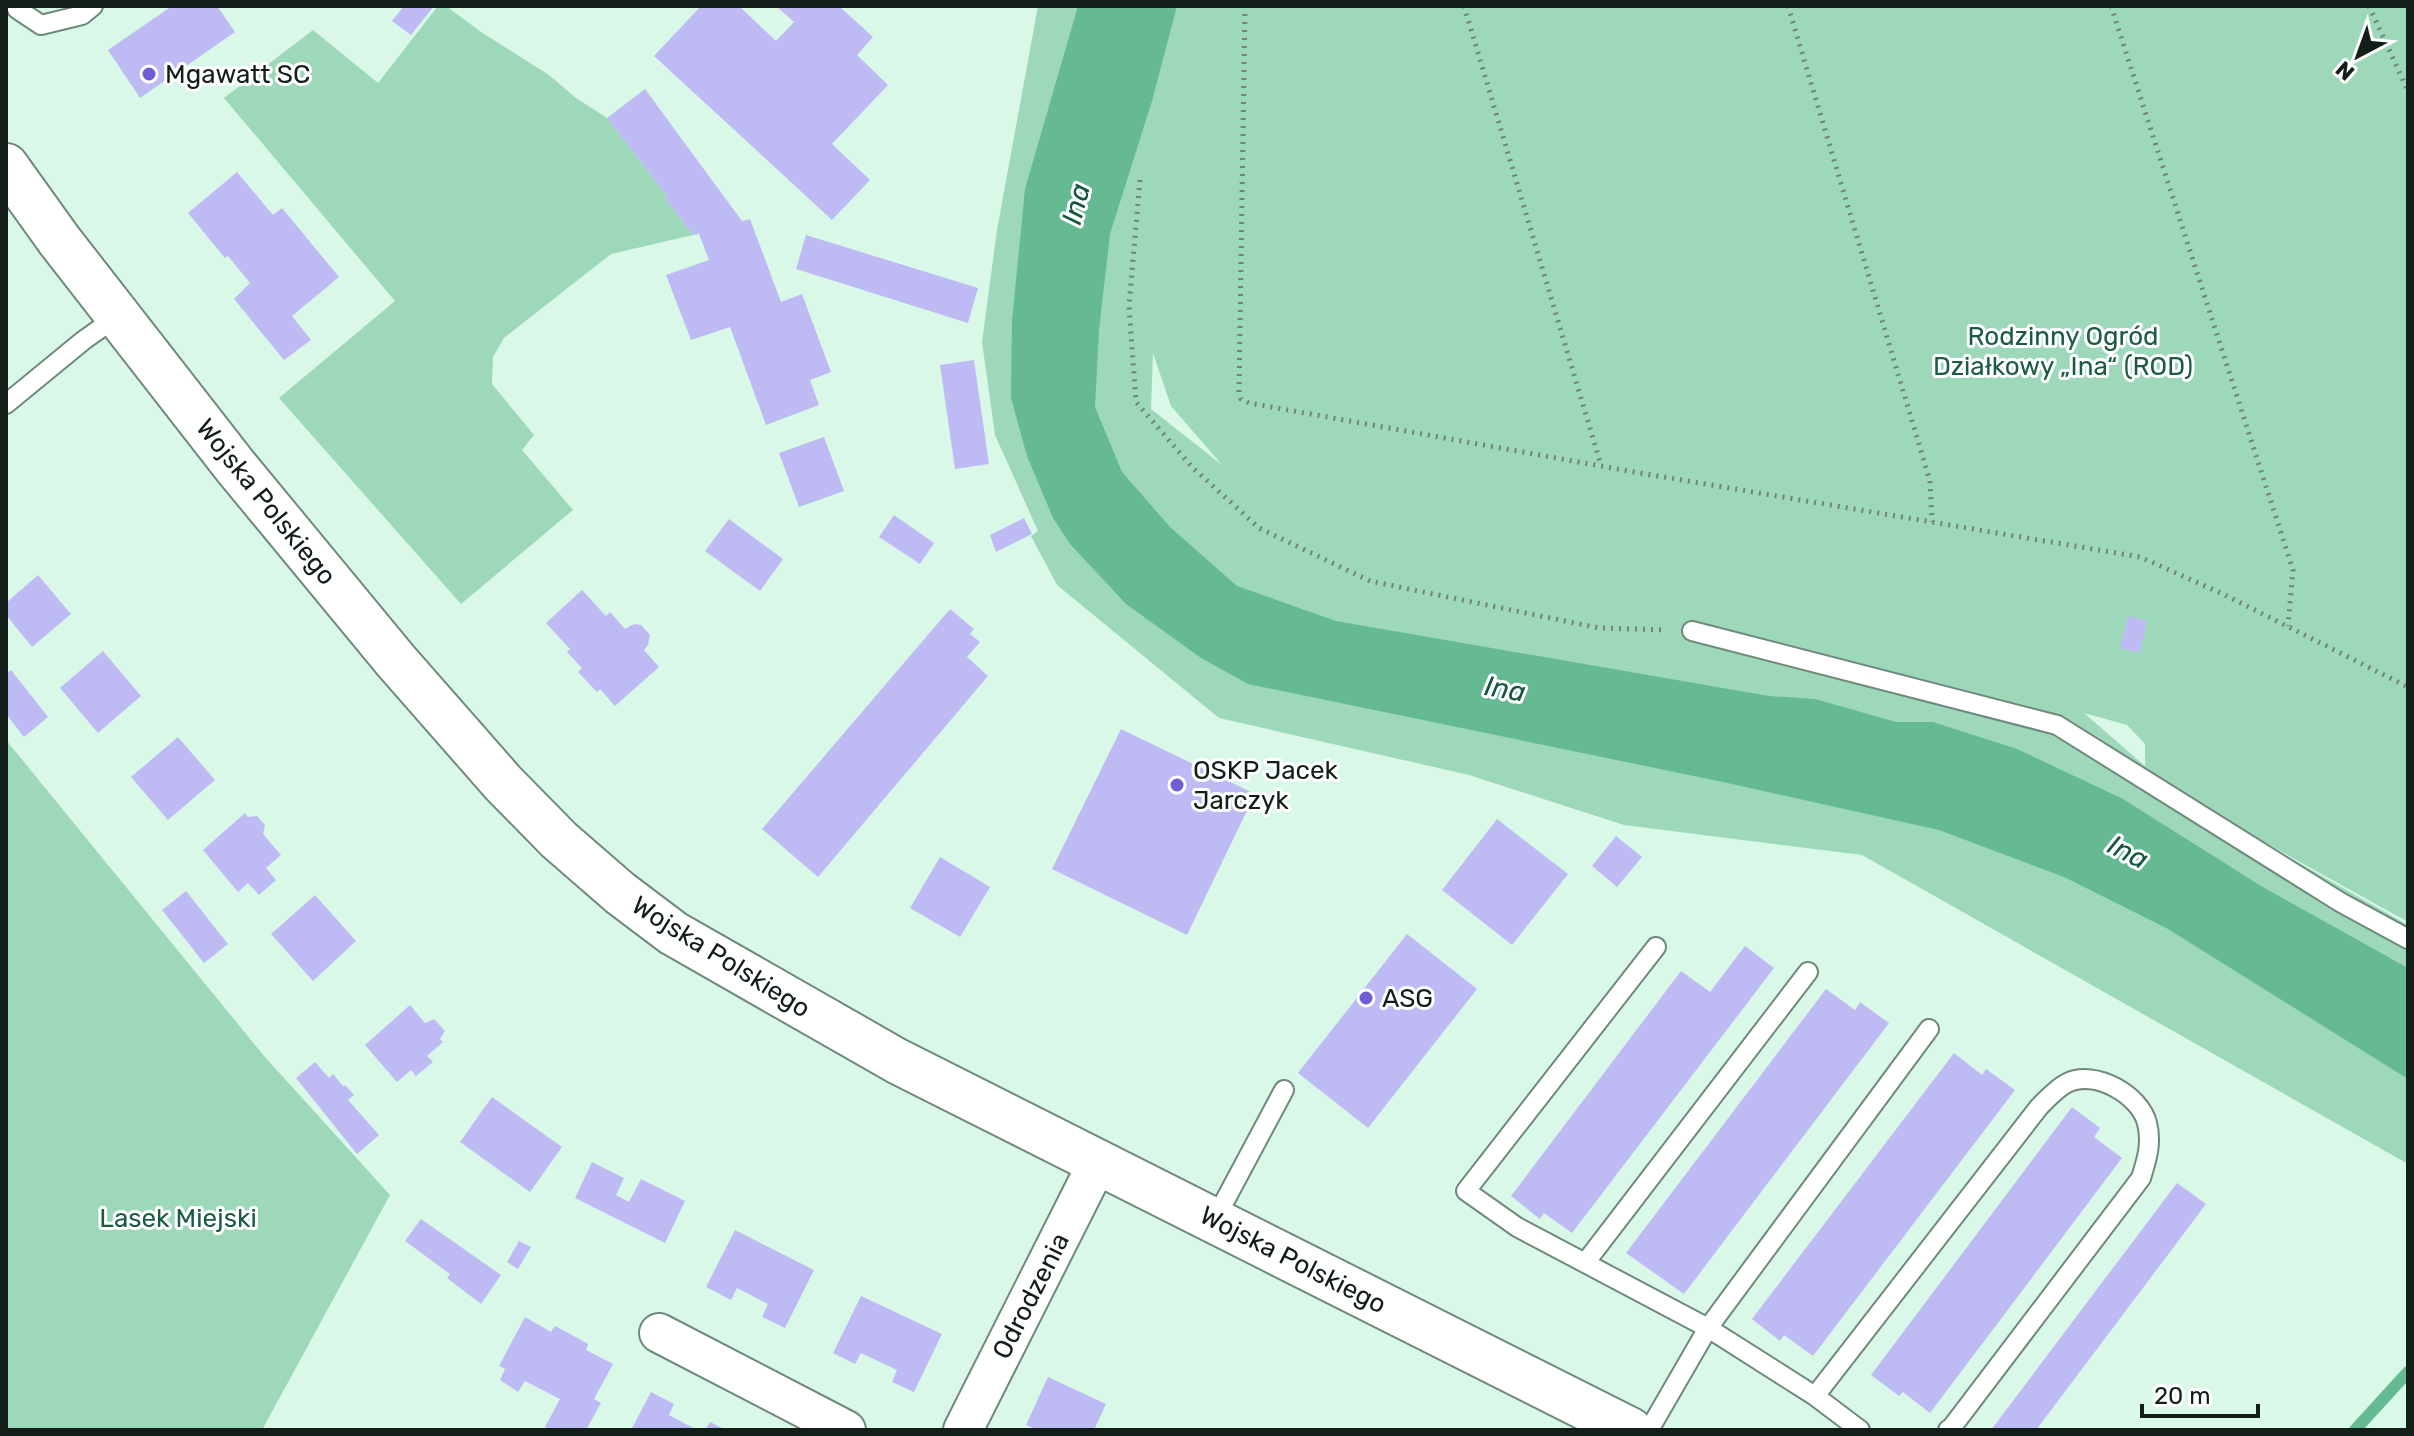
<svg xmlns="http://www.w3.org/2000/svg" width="2414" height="1436" viewBox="0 0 2414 1436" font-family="Rubik,sans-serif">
	<rect width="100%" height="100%" fill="#daf8e8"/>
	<path fill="#9dd8ba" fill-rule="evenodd" d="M438,6h8l35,26 68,43 27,23 31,20 60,78 -2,2 28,37 -82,19 -107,84 -11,19 -1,27 42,51 -12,15 51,60 -112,94 -182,-206 116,-97 -171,-203 89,-68 65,53z
		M1038,6h1370v916l-232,-129 232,132v239l-546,-309 -238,-30 -155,-50 -250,-57 -162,-133 -26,-49 7,-5 -43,-96 -13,-93 15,-112zM1153,353l18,53 51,59 -71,-56zM2084,713l43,12 18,19v22z
		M6,740l258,316 126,139 -128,235h-256z"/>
	<path fill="#66ba93" d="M1078,6h99l-25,95 -42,133 -11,96 -4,77 27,65 48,55 67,59 99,35 433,75 46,3 81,23h37l84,27 106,50 138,87 147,82v111l-240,-150 -104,-52 -125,-47 -216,-48 -475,-98 -47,-26 -75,-54 -56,-60 -17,-26 -26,-62 -16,-58 1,-77 13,-132z"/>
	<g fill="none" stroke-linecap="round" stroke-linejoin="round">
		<path stroke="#66ba93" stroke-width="12" d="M2355,1430l53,-58"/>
	</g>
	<path fill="#bebbf4" d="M172,6h45l18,26 -95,66 -32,-48z
		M404,6h30l-23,29 -19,-14z
		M701,6h38l37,35 18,-19 -18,-16h63l34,31 -16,18 31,30 -56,59 38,36 -38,40 -178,-164z
		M645,89l97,132 8,-2 31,83 21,-8 29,78 -21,8 9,25 -53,20 -36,-98 -39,13 -25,-65 43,-15 -10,-26 -6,1 -28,-37 2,-2 -60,-78z
		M237,172l36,43 9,-7 57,69 -47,39 19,24 -27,20 -50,-61 16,-16 -22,-27 -3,2 -37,-45z
		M806,235l172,53 -10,35 -172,-54z
		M974,360l15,104 -34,5 -15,-104z
		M824,437l20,54 -45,16 -20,-54z
		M894,515l40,28 -14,21 -41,-27z
		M1024,518l8,16 -36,18 -6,-17z
		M729,519l54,40 -23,32 -55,-40z
		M38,575l33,39 -39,33 -26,-32v-12z
		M582,590l24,26 4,-4 15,17 9,-5 7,1 9,10 -2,10 -4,5 15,17 -44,39 -15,-17 -3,3 -19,-20 4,-4 -15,-16 3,-3 -24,-26z
		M950,609l24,20 -4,5 10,8 -13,15 21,19 -170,201 -56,-48z
		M2128,616l19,5 -7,32 -20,-5z
		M103,651l38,45 -43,37 -38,-45z
		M11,670l37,47 -24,20 -18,-23v-40z
		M1121,729l134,65 -68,141 -135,-66z
		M178,737l37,43 -47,40 -37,-43z
		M245,813l3,4 9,-1 8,9 -2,9 18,21 -15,13 10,12 -17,15 -11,-12 -10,9 -35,-42z
		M1497,819l71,55 -56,71 -70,-55z
		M1616,836l26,21 -25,30 -25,-21z
		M940,857l50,30 -30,50 -50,-29z
		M186,891l42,53 -24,19 -42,-53z
		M315,895l41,46 -43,40 -42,-47z
		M1407,934l70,55 -109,139 -70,-55z
		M1745,946l29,22 -202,265 -28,-20 -4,6 -29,-23 170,-225 29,21z
		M1826,989l29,21 5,-8 29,21 -205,271 -58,-41z
		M410,1005l15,18 9,-4 11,12 -5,8 3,3 -16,14 6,6 -17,14 -5,-6 -14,12 -32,-37z
		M1954,1053l28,22 4,-6 29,21 -202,266 -29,-21 -4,6 -28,-22z
		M315,1062l14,16 4,-4 10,12 2,-1 9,10 -6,5 31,35 -22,19 -61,-76z
		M492,1097l70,50 -32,45 -70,-50z
		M2072,1107l28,21 -6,9 28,21 -192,255 -27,-21 -4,4 -28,-21z
		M592,1162l32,16 -8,17 13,7 12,-23 44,22 -20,42 -90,-45z
		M2177,1183l29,21 -42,56 -128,170h-45z
		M421,1219l80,56 -20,29 -34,-26 3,-4 -45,-33z
		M735,1230l79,40 -29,58 -23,-11 6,-13 -31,-16 -6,12 -25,-13z
		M519,1241l12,6 -13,22 -11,-7z
		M861,1296l81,38 -28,58 -22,-10 5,-12 -36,-17 -6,11 -22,-11z
		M525,1317l26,15 4,-6 17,9 16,9 -2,6 27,14 -19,35 7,4 -15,27h-36l-5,-3 15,-28 -35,-18 -7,11 -18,-12 5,-11 -6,-3z
		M1048,1377l58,27 -12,26h-56l-12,-5z
		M651,1392l23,12 -5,11 28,15h-66z
		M710,1422l16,8h-21z"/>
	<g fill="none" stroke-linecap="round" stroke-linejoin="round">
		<defs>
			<path id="service" d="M16,6l1,3 24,16 41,-10 11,-9
				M6,404l78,-64 34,-24
				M1692,631l365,94 283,177 68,37
				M1214,1221l70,-131
				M1585,1263l223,-291
				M1815,1396l224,-289c8,-8 18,-19 28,-24 28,-14 73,12 80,40 5,20 0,36 -6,55l-189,249 -4,3
				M1649,1430l59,-102 -191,-101 -51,-36 190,-244
				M1860,1430l-45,-34 -107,-68 221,-299"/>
			<path id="minor" d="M659,1333l187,97
				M963,1430l135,-268"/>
			<path id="tertiary" d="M6,166l53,74 176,226 161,195 107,122 56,57 61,53 53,40 224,128 733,369"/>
		</defs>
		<use href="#service" stroke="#6f8a7c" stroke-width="22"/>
		<use href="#minor" stroke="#6f8a7c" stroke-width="42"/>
		<use href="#tertiary" stroke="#6f8a7c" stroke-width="48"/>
		<path stroke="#70847a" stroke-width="5" stroke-dasharray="2 6" stroke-linecap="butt" d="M1245,6l-6,386 2,7 8,4 391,70 500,84 83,37 185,93
			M1464,6l137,459
			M1788,6l142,475 2,41
			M2111,6l182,564 -5,56
			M2369,6l39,85
			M1140,180l-11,126 7,96 56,65 67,61 111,53 229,47 68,2"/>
		<use href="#service" stroke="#fff" stroke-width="18"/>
		<use href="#minor" stroke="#fff" stroke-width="38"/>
		<use href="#tertiary" stroke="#fff" stroke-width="44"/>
	</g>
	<g fill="#725cd6" stroke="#fff" stroke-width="3">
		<circle cx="149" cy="74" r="8"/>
		<circle cx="1177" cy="785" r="8"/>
		<circle cx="1366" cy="998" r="8"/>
	</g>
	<g text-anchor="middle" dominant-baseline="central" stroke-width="6" stroke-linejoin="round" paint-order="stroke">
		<g font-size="26" fill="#131e19" stroke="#fff" text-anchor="start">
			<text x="165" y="74">Mgawatt SC</text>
			<text x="1193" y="770">OSKP Jacek<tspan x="1193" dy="30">Jarczyk</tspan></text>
			<text x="1382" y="998">ASG</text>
		</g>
		<g font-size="26" fill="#1a5b41" stroke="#fff">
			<text x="2063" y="336">Rodzinny Ogród<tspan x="2063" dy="30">Działkowy „Ina“ (ROD)</tspan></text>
			<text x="178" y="1218">Lasek Miejski</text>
		</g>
		<g font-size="26" fill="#131e19" stroke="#fff">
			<text transform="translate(266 502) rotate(51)">Wojska Polskiego</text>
			<text transform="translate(721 957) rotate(32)">Wojska Polskiego</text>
			<text transform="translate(1293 1260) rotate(27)">Wojska Polskiego</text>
			<text transform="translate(1031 1296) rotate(-63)">Odrodzenia</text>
		</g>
		<g font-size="28" font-style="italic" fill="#14563c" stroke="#fff">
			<text transform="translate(1076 204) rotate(-76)">Ina</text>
			<text transform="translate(1505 689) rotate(10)">Ina</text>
			<text transform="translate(2128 852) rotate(27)">Ina</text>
		</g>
	</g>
	<rect width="2414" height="1436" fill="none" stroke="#131e19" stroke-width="16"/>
	<g transform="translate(2358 56) rotate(221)" stroke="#ffffff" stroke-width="6" paint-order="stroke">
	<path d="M0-6L14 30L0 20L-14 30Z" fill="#131e19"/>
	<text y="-12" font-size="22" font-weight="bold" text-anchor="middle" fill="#131e19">N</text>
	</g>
	<path d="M2142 1404v12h116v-12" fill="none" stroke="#131e19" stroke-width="4"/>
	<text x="2154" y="1404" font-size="24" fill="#131e19" stroke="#ffffff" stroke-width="6" paint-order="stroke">20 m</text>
</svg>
